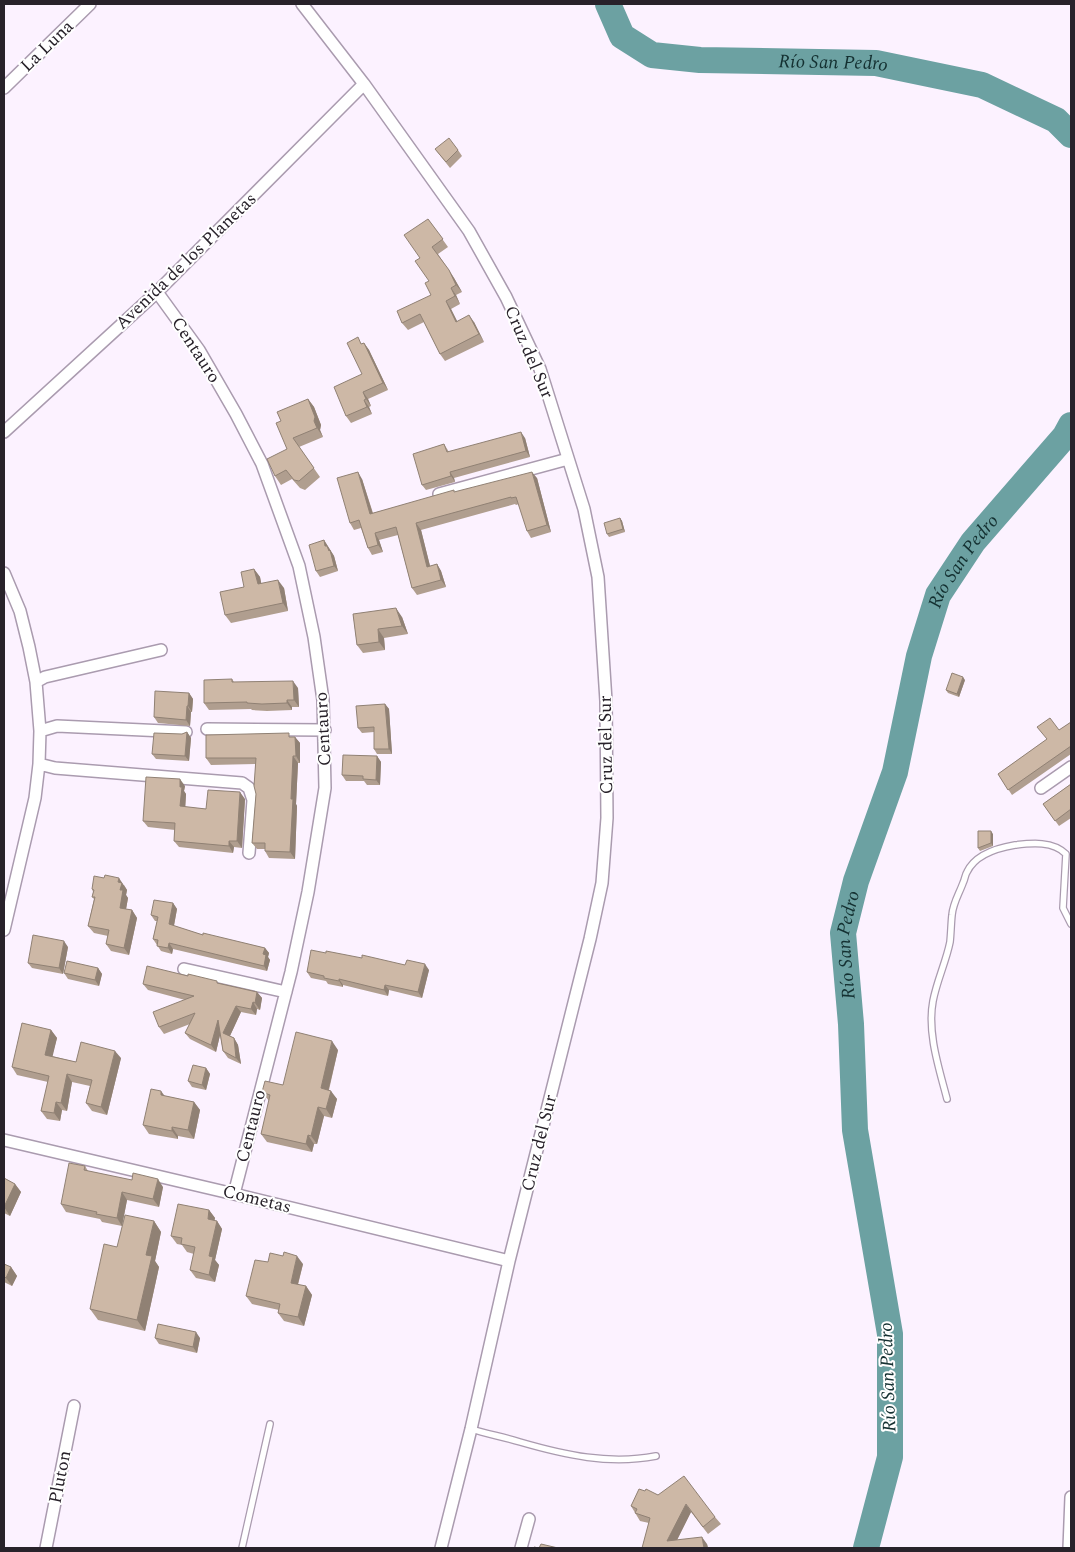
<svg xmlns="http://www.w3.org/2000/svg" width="1075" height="1552" viewBox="0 0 1075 1552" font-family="Spectral,serif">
	<rect width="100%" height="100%" fill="#fcf2ff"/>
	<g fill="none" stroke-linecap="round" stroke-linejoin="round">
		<g stroke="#6ca1a2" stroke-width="26">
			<path id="s1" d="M608,4l14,32 30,19 48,5 176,3 106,22 74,35 15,15"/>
			<path id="s2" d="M866,1548l24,-91v-123l-35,-204 -4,-106 -8,-91 13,-52 39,-109 24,-116 19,-61 35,-53 92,-106 6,-11"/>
		</g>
		<defs>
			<path id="lane" d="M947,1099c-8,-31 -20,-66 -14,-98 4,-21 13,-39 17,-59 1,-9 1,-18 2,-27 1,-12 7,-21 11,-32 2,-4 2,-8 4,-11 8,-17 30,-24 48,-27 17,-2 38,-4 51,9l-3,54 8,16
				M471,1429c16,5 33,8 49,13 45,13 89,23 136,14
				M242,1548l28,-124"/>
			<path id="street" d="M302,4l62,80 105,147 37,66 34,72 44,140 14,68 8,124 1,117 -5,65 -12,56 -81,322 -38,168 -30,119
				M4,88l86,-84
				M157,292l42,58 37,64 26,50 37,102 15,71 9,63 2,88 -17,104 -17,80 -57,222
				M4,432l153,-140 207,-208
				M439,494l129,-35
				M4,573l16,38 9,36 7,35 4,49 -1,33 -4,34 -31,132
				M36,682l9,-5 116,-27
				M207,729l118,1
				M40,731l17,-5 129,6
				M39,764l16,4 187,15 7,5 4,12 -4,53
				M1041,788l30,-21
				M184,969l102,23
				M4,1140l230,54 275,67
				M46,1548l28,-142
				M521,1548l8,-29
				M1069,1548l2,-51"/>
		</defs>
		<use href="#lane" stroke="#aa9baf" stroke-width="8"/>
		<use href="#street" stroke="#aa9baf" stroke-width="14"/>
		<use href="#lane" stroke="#fff" stroke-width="5.5"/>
		<use href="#street" stroke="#fff" stroke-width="11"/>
	</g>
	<path fill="#b09e8f" d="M435,149l23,1 4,6 -12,12z
		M428,219l20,28 -10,7 16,24 8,14 -6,3 4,9 -9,5 6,12 17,1 10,20 -39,19 -5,-7 -16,-32 -16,8 -6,-7 29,-28 -2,-14z
		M362,343h2l5,7 19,40 -20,9 3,7 -2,1 3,7 -21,9 -5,-7 16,-42z
		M308,399l6,8 7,18 -1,5 3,7 -24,10 21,30 -15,13 -5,-2 -8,-9 -11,6 -6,-9 12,-27 -6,-28z
		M525,438l5,19 -76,21 1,4 -29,8 -4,-5 22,-41 5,8z
		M537,478l14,54 -20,6 -4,-7 -8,-27 -3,1 -1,-1 -94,26 9,36 7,-2 4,7 5,16 -29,8 -5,-7 -14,-53 -19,5 4,12 -11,3 -4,-7 -7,-20 -7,2 -4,-7 12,-44 11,34 82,-21z
		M620,518l2,3 3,11 -16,5 -2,-3z
		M324,540l10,16 4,15 -18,6 -4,-6z
		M254,569l6,8 1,6 23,5 4,23 -57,12 -6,-8 19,-28z
		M353,614l49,3 6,17 -24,4 1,12 -22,3 -6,-8z
		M232,679l2,3 64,6 1,19h-7v3l-25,1 -15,-1 -1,-1 -42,1 -5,-7z
		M965,680l-6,17 -11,-4 -2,-3z
		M189,693l4,6 -1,13h-1l-1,14 -32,-3 -4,-6z
		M385,704l4,5 3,45h-15l-3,-5v-17l-12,1 -4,-5z
		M1071,722v32l-59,41 -14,-21z
		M187,732l4,6 -2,23 -33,-2 -4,-5 30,-20z
		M292,737h3l5,6v20h-2l-2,41 1,2 -2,53 -26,-1 -4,-7v-2h-8l-5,-6 4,-49 -1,-30 -44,1 -5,-7z
		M377,756l4,6 -1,23h-13l-3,-4h-18l-4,-6z
		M1071,784v34l-12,8 -16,-22z
		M185,786l-1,5 2,3 -1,13 21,2 39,-10 -3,49 -8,-1 -1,6 -54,-6 -5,-6 1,-11 -27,-3 -5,-6z
		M993,834v12l-13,5 -2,-3z
		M124,885l3,5 -1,5 2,3 -2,11 6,1 5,8 -8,37 -18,-4 -5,-7 2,-8 -14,-3 -6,-7 6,-27 -2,-2 1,-5 -1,-3z
		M173,903l4,6 -3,17 29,9 62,13 4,5 -1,4 2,3 -3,11 -94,-22 -1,5 -11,-3 -8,-12 4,-18h-2l-4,-6z
		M68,947l-5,27 -31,-6 -4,-5z
		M362,958l67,12 -7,28 -33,-8 -1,6 -45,-11v2l-15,-3 -2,-3 -15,-3 -4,-6z
		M98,968l4,6 -3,12 -31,-7 -4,-6z
		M218,983l39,9 5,6 -2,12 -3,-1 -1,6 -15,-3 -11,24 4,2 4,7 3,19 -13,-6 -5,-7 -3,-16 -4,17 -26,-13 -5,-6 5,-9 -26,10 -5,-7 26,-27 -37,-10 -5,-6z
		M51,1030l6,8 -5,18 24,6 45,-4 -14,57 -15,-4 -6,-8 4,-17 -18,-4 -5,29 -5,-1 -2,11 -13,-2 -6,-8 7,-29 -31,-7 -5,-8z
		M338,1050l-9,40 8,9 -5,19 -8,-2 -7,28h-3l-2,8 -45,-10 -6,-8 8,-33 -7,-9 21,-7z
		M206,1068l4,6 -4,16 -14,-3 -4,-6z
		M165,1096l29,6 6,8 -6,29 -16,-3v3l-29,-5 -6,-9z
		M85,1166l3,5 75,16 -4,20 -32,-7 -5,26 -20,-4 -2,-3 -34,-7 -5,-8z
		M4,1178l11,6 6,8 -11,24 -6,-3z
		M209,1210l6,8 -1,3h3l5,8 -7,31 4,5 -4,17 -19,-4 -6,-8 4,-16 -7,-2 -5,-7 -5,-1 -6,-8z
		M154,1221l7,11 -6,29 4,6 -14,64 -47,-11 -8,-11 27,-62z
		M268,1262l35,2 -5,21 8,1 6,9 -8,31 -20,-5 -6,-8 1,-3 -27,-6 -6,-8z
		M4,1264l7,3 6,9 -5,10 -8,-4z
		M155,1338h45l-3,15 -38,-9z
		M645,1491l13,4 57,22 6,7 -13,10 -17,-22 -14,28 30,4 1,4h-66l7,-25 -9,-2 -9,-15z"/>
	<path fill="#908174" d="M449,270l5,8 8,14 -6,-7z
		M451,288l5,7 4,9 -5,-8z
		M446,301l5,8 10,20 -5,-7z
		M469,315l5,7 10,20 -5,-8z
		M364,343l5,7 19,40 -5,-7z
		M363,392l5,7 3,7 -5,-7z
		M308,399l6,8 7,18 -1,5 3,7 -6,-9 -3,-7z
		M364,400l5,7 3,7 -5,-7z
		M521,432l4,6 5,19 -4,-6z
		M358,472l4,7 13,42 -5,-7z
		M450,472l4,6 1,4 -4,-6z
		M532,472l5,6 14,54 -4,-7z
		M620,518l2,3 3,11 -2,-3z
		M416,523l5,7 11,44 -5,-7z
		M375,533l4,7 4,12 -5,-7z
		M324,540l10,16 4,15 -4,-5 -9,-20z
		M437,564l4,7 5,16 -5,-7z
		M254,569l6,8 3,15 -5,-8z
		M278,580l6,8 4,23 -5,-8z
		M396,608l6,9 6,17 -6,-8z
		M378,629l6,9 1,12 -6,-8z
		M963,677l2,3 -6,17 -2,-3z
		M293,681l5,7 1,19 -5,-7z
		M189,693l4,6 -1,13 -4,-6z
		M287,700l5,7v3l-5,-7z
		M385,704l4,5 3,45 -3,-5z
		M187,706l4,6 -1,14 -4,-6z
		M187,732l4,6 -2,23 -4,-5z
		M295,737l5,6v20l-4,-7z
		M293,756l5,7 -2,41 1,2 -2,53 -5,-7 1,-53z
		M377,756l4,6 -1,23 -4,-5z
		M180,779l5,7 -1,5 2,3 -1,19 -5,-7z
		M240,792l5,7 -3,49 -5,-7z
		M991,831l2,3v12l-2,-3z
		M229,841l5,6 -1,6 -4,-7z
		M119,878l8,12 -1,5 2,3 -3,17 -5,-7 -2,-26z
		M173,903l4,6 -4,21 -4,-6z
		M132,910l5,8 -8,37 -5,-7z
		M64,941l4,6 -5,27 -4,-6z
		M169,943l4,6 -1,5 -4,-6z
		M265,948l4,5 -1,4 2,3 -3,11 -3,-5 -1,-12z
		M425,964l4,6 -7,28 -4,-6z
		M98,968l4,6 -3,12 -4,-6z
		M339,979l4,6v2l-4,-6z
		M385,985l4,5 -1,6 -4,-6z
		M257,992l5,6 -2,12 -5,-7z
		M253,1002l4,7 -1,6 -5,-6z
		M236,1006l5,6 -13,28 -5,-7z
		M218,1020l4,7 -6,25 -5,-7z
		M51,1030l6,8 -6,25 -6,-8z
		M234,1038l4,7 3,19 -5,-6z
		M332,1041l6,9 -11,46 -6,-8z
		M115,1051l6,7 -14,57 -6,-8z
		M206,1068l4,6 -4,16 -4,-5z
		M67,1074l5,8 -5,29 -6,-8z
		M161,1091l6,8 -6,-4z
		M331,1091l6,8 -5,19 -6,-9z
		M56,1102l6,8 -2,11 -6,-8z
		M194,1102l6,8 -6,29 -6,-9z
		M318,1107l6,9 -7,28 -6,-8z
		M172,1127l6,9v3l-6,-8z
		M308,1135l6,9 -2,8 -6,-8z
		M158,1179l5,8 -4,20 -6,-8z
		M15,1184l6,8 -11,24 -6,-9z
		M122,1192l5,8 -5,26 -5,-8z
		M209,1210l6,8 -2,9 -5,-8z
		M154,1221l7,11 -6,29 4,6 -14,64 -8,-11 9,-65z
		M217,1221l5,8 -7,31 4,5 -4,17 -6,-7v-19z
		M297,1256l6,8 -7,27 -5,-8z
		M11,1267l6,9 -5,10 -6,-8z
		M306,1286l6,9 -8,31 -6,-9z
		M196,1332l4,6 -3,15 -4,-6z
		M686,1504l5,8 -18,36 -6,-7z
		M702,1537l5,7 1,4h-4z"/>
	<path fill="#cdb8a6" stroke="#908174" d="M449,138l9,12 -12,12 -11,-13z
		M428,219l15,20 -11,8 17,23 7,15 -5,3 4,8 -9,5 10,21 13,-7 10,19 -39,20 -20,-40 -18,9 -5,-12 34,-16 -6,-12 4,-2 -14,-20 5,-3 -16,-23z
		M358,337l3,7 3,-1 19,40 -20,9 3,7 -2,1 3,7 -21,9 -12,-29 28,-13 -15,-31z
		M308,399l7,18 -1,4 3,7 -24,10 21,30 -15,13 -5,-1 -8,-10 -11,6 -8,-17 20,-10 -11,-26 5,-2 -4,-9z
		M521,432l5,19 -76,21 1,4 -29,9 -9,-31 31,-10 3,8z
		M358,472l12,42 84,-24v2l78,-20 15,53 -20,6 -11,-34 -5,1v-1l-95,26 11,44 10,-3 4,16 -29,8 -16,-61 -21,6 3,12 -10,3 -9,-28 -9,3 -13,-45z
		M620,518l3,11 -16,5 -3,-11z
		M324,540l1,6h2l2,5 1,-1 4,16 -18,5 -7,-26z
		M254,569l4,15 20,-4 5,23 -58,12 -5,-23 24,-5 -3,-15z
		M396,608l6,18 -24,3 1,13 -22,3 -4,-31z
		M952,673l11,4 -6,17 -11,-4z
		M232,679v3l61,-1 1,19h-7v3l-25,1 -15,-1v-1l-43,1v-23z
		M155,691l34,2 -1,13h-1l-1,14 -32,-3z
		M385,704l4,45h-15v-22l-16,1 -2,-22z
		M1050,718l9,12 12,-8v24l-63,44 -10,-16 49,-35 -10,-12z
		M187,732l-2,24 -33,-2 2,-21 28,1z
		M289,733v4h6l1,19h-3l-2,43h2l-3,53 -25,-1v-8h-13l4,-49 -2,-8 2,-28h-50v-23z
		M343,755l34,1 -1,24 -13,-1v-3l-21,-1z
		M146,777l34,2v8h2l-2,19 26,3 2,-19 32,2 -3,49h-8v5l-55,-5 1,-18 -32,-2z
		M1071,784v25l-16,12 -12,-17z
		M978,831h13v12l-13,5z
		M105,875l14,3 -1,4 4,1 -2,7h3l-3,18 12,2 -8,38 -18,-4 3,-14 -21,-4 7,-29h-3l2,-7 -2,-1 2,-13 10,2z
		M154,900l19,3 -4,21 34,11v-2l62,15 -2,6 3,1 -2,11 -95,-23 -1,5 -11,-2 1,-6 -5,-1 5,-22 -7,-2z
		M33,935l31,6 -5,27 -31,-5z
		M311,950l15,3v-2l36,7v-3l43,10 2,-5 18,4 -7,28 -33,-7 -1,5 -45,-11v2l-15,-3v-2l-17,-4z
		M67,961l31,7 -3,12 -31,-7z
		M147,966l41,10v-2l29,7v2l40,9 -2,11 -2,-1 -2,7 -15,-3 -13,27 11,5 2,20 -13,-7 -5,-31 -7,25 -26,-12 10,-20 -36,14 -6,-15 41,-16 -51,-12z
		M22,1023l29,7 -6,25 31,7 5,-20 34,9 -14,56 -15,-4 6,-23 -25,-6 -6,29 -5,-1 -2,11 -13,-2 8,-35 -37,-9z
		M296,1032l36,9 -11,47 10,3 -5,18 -8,-2 -7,29 -3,-1 -2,9 -45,-10 9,-39 -8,-3 3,-11 18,4z
		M193,1065l13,3 -4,17 -14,-4z
		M151,1089l10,2v4l33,7 -6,28 -16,-3v4l-29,-6z
		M69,1163l16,3 -1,4 48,10 1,-7 25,6 -5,20 -31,-7 -5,26 -21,-4 1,-2 -36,-8z
		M4,1178l11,6 -11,23z
		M178,1204l31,6 -1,9 9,2 -8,35 4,1 -4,18 -19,-5 5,-23 -14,-3 1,-6 -11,-2z
		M125,1215l29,6 -8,34 6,1 -15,64 -47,-11 14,-65 13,3z
		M284,1252l13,4 -6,27 15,3 -8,31 -20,-4 2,-9 -34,-8 9,-36 13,2 2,-9 13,3z
		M4,1264l7,3 -5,11 -2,-2z
		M158,1324l38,8 -3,15 -38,-9z
		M684,1476l31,41 -12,10 -17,-23 -19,37 35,-4 2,11h-62l8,-30 -15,-5 2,-4 -6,-3 8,-17 6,2 1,-2 12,6z
		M541,1544l17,4h-24v-1l5,1z"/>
	<g text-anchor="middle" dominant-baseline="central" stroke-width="4" stroke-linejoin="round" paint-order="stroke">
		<g font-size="18" fill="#28222a" stroke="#fff">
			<text transform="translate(47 46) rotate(-44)">La Luna</text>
			<text transform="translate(186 261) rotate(-44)">Avenida de los Planetas</text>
			<text transform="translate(196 350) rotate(57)">Centauro</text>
			<text transform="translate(529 352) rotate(67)">Cruz del Sur</text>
			<text transform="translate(323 729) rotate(-93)">Centauro</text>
			<text transform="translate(606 745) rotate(-91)">Cruz del Sur</text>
			<text transform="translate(251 1126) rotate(-76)">Centauro</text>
			<text transform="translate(539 1143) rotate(-76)">Cruz del Sur</text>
			<text transform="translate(257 1199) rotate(14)">Cometas</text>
			<text transform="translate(60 1477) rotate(-79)">Pluton</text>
		</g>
		<g font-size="19" font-style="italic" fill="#143031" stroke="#fff">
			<text stroke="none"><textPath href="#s1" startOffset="252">Río San Pedro</textPath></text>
			<text stroke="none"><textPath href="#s2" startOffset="1015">Río San Pedro</textPath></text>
			<text stroke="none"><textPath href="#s2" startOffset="610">Río San Pedro</textPath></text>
			<text transform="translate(888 1377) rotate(-92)">Río San Pedro</text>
		</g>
	</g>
	<rect width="1075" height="1552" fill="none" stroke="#28222a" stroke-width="10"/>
</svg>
